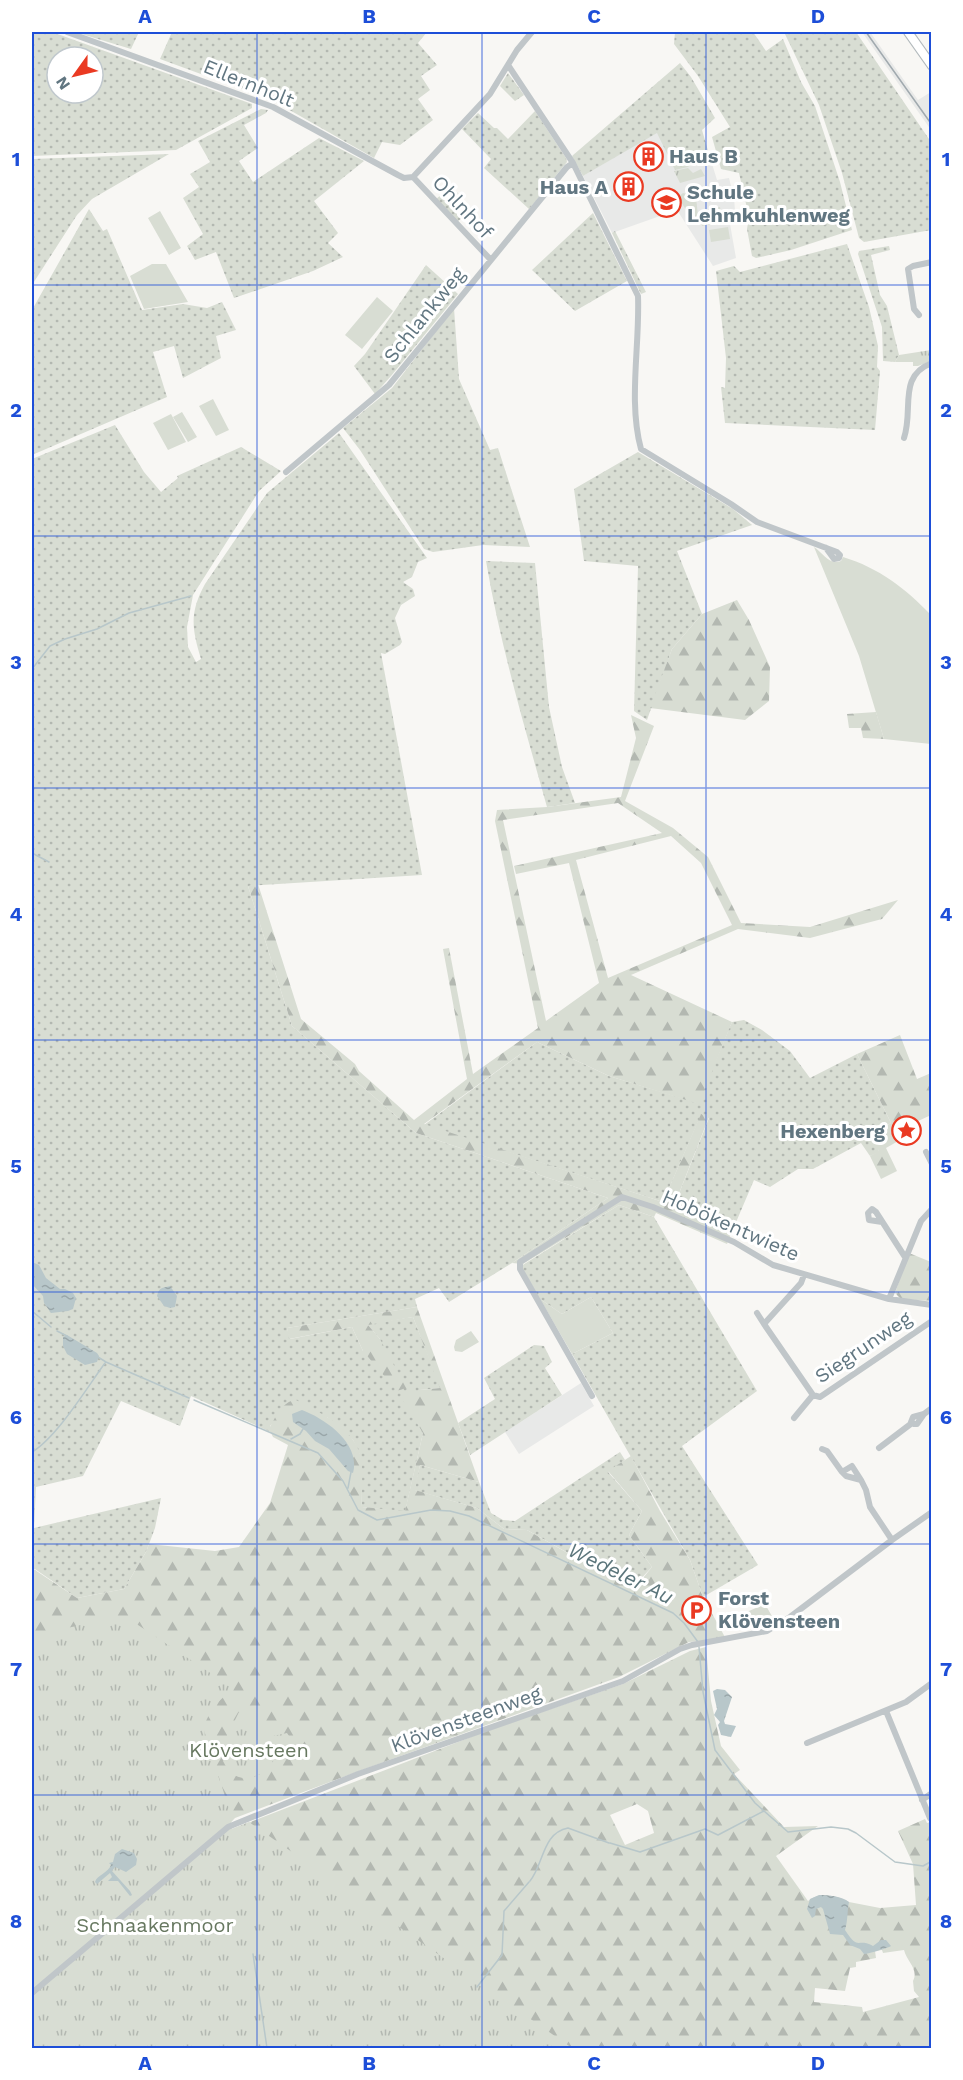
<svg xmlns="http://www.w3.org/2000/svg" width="963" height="2080" viewBox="0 0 963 2080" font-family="'Work Sans',sans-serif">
	<defs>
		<pattern id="grass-dots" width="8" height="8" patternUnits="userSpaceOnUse" patternTransform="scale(1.5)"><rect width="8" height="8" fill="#d8ddd3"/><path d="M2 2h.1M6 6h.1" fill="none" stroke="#b3b8b1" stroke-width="1.8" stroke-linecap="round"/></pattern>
		<pattern id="forest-firs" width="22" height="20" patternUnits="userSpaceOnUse" patternTransform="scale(1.5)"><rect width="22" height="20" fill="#d8ddd3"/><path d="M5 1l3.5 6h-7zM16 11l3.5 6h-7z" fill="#b3b8b1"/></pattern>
		<pattern id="park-tufts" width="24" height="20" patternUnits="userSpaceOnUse" patternTransform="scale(1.5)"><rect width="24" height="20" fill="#d8ddd3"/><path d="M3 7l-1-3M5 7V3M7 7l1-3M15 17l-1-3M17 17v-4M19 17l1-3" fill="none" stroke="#b3b8b1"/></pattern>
		<pattern id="water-ripples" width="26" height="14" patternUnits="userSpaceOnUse" patternTransform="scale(1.5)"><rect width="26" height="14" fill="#b8c7ca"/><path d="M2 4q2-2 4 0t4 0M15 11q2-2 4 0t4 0" fill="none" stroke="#99a6a9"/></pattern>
	</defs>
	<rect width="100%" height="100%" fill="#f8f7f4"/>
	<path fill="#e8e9e8" d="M862,32h8l48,68 13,-8v38z
		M657,132l31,35 21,-13 8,26 12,-2 5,20 2,25 -6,1 6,34 -23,8 -36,-56 -65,23 -29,-57z
		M581,1383l13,23 -75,48 -14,-22z"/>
	<path fill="url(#grass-dots)" fill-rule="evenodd" d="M32,32h20l200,72v4l-76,42 -144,6zM57,57h36v36h-36z
		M75,32h64l-8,17z
		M172,32h255l-9,11 19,22 -16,11 9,14 -12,9 15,21 -33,25 -18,-3 -8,16 -102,-58 -112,-41z
		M675,32h78l13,19 17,-12 18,43 14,24 25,76 12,48 -61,20 -35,8 -4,-2 -5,-27 2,-12 -10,-44 -18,-4 -9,-32 18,-10 -32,-51 -24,-32z
		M784,32h72l75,110v88l-67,12 -5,-4 -17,-65 -23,-68z
		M680,63l11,14 24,41 -13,12 7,24 -21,13 -13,3 -18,-37 -74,43 -11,-20z
		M508,73l16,22 -9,6 -15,-15z
		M261,109l7,1 -2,3 -22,12 14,23 -19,13 14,21 66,-44 45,23 -50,40 24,32 -10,10 15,14 -30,14 -79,27 -18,-46 -21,8 -8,-14 16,-12 -20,-36 16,-11 -9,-13 20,-12 -12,-21z
		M535,111l31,47 1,4 -38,47 -45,-41 7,-9 -29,-30 16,-16 16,15h3l11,11z
		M169,154l-77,45 -15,16 -45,70v-126z
		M452,186l20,24 -15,12 -21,-23z
		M89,209l14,22 4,-2 35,81 41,-6 24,4 15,-6 14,28 -20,6 5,22 -38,20 -9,-32 -21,6 14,45 -135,58v-145z
		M593,213l34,68 -52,30 -43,-41z
		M615,231l31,61 -5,2 -1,-2 -28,-59z
		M847,244l22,63 9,39 -1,21 3,4 -5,59 -150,-7 -4,-36 4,1 1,-30 -10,-87 18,-5 6,6z
		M889,246l1,4 -19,5 9,40 7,11 12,49 -4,7 -12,-1 -1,-34 -24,-73 1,-3z
		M426,265l32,29 -67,82 -16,18 -21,-28 11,-12z
		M454,308l5,71 31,71 8,-2 32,99 -47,-2 -50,7 -9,-3 -64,-99 -17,-22 49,-40z
		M115,425l29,47 17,20 17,-14 -1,-2 64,-29 40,24 -22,20 -66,104 -6,32 1,20 8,15 5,-3c-9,-30 -12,-46 4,-75l62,-91 72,-60 88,125 -9,4 -6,15 -9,5 10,7 2,7 -14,9 -6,13 7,24 -2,3 -15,9 -4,-1 41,222 -174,11 44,140 124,107 192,65 -96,65 -63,39 -10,-14 -24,11 2,8 -130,21 3,11 62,-12 11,24 17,-12 -13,-15 46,-7 28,71 -21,2 3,43 -18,79 -43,-5 -2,-52 -7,-15 -26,-23 -54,6 -3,3 3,7 -82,-37 -11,30 -59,-25 -38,75 -47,11 -2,41 127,-30 -6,30 -9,24 -22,37 -47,9 -45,-31v-1108z
		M638,452l95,57 19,16 -75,26 25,63 -30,35 -25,71 -13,-9 4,-145 -54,-5 -10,-72z
		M486,561l49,2 14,144 13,60 13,36 -28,4c-23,-82 -47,-163 -61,-246z
		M744,1020l18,10 28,21 20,27 47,-24 34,69 -14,8 2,21 -9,4 -9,-13 -48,26h-15l-28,18 -16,-7 -23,54 -57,-28 35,-88 -8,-3 -38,87 -239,-77 113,-83 72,34 89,27 34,-81z
		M619,1205l35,12 103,174 -75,55 76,119 -55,32 -13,-37 -118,-206 41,-21 -22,-36 -29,17 -22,-15 -19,-33z
		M534,1345l10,1 8,16 -7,6 17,27 -92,60 -12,-32 37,-24 -11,-21z
		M620,1452l5,8 -17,12 34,39 -13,24 23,32 -17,18 -1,5 -107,-60 -23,-1 -27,-21 -63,-18 6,-25 59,17 12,31 12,7 12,1z"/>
	<path fill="url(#forest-firs)" fill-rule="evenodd" d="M737,600l12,20 21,47 -1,34 -24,19 -95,-12 22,-59 30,-35z
		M876,712l8,27 -21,-1 -2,-10h-12l-2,-14z
		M631,715l23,11 -29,75 48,27 35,29 33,66 69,4 88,-27 -16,19 -72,19 -72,-9 -107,46 101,47 -33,82 -90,-28 -72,-34 -113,82 239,78 38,-88 8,3 -35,89 57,28 -4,10 -71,-31 -2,4 -35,-12 -96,59 -11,-1 96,-65 -192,-65 -124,-107 -44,-140 10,-2 43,135 54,45 4,7 55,49 53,-41 -24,-130 6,-1 24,126 65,-46 -43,-207 2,-11 50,-3 74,-10 15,-59zM618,803l44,30 -148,33 2,8 53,-11 30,120 -53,38 -43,-201zM671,836l30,27 31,62 -124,53 -32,-118z
		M900,1035l17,44 14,-6v42l-17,8 1,4 -17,8 2,5 -14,8 11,23 -16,8 -11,-23 9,-5 -7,-14 5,-6 14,-8 -34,-69z
		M909,1253l22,9v39l-30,-2 -6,-6z
		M417,1307l62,175 -59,-17 -5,25 62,18 27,21 23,1 106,60 19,-23 -23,-32 13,-24 -34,-40 23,-15 29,55 30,49 13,37 23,42 -37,3 -70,35 -260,94 -124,47 -13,14 -190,28v-292l45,30 47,-9 22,-37 3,-8 66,7 24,-4 31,-44 18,-58 -15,-8 -4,-8c6,-11 13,-28 27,-29 23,12 56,27 64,54 4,14 1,38 2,53l43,4 18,-78 -23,-37 20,-6 20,-2 -27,-71 -45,8 12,14 26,49 -9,3 -34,-40 -11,-24 -63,12 -2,-11z
		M706,1647l5,54 10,45 19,24 -6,4 50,53 34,-1 -42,30 32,45c10,-9 29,-6 41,1l31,6 36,-3 -3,-41 -15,-33 27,-12 2,4 4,-1v37l-2,3 3,3 -1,183h-412l-287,-219 252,-97 139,-48 67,-33zM637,1804l11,7 6,22 -29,12 -15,-30zM882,1950l1,3 21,-3c3,12 15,19 9,31l1,10 5,6 -56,15 -1,-5 -48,-5 1,-14 30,3 5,-23 6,-1v-5l20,-4 -1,-7z"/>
	<path fill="url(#park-tufts)" d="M688,168l5,5 8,-4 4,7 -25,7 -6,-12z
		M683,193l13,4 2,19 -7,2 -13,-21z
		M931,350v11l-13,5h-5v-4h-18l4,-7z
		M124,1617l5,2 104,69 -20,19 -10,20 27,85 2,17 17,-7 323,226h-540v-404c10,-15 72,-23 92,-27z
		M239,1712l4,1 4,6 6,1 15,17 19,-4 2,3c-12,17 -19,40 -41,42 -13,1 -20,-7 -25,-17l2,-6 -1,-13z"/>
	<path fill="#d8ddd3" d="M720,207l3,15 -21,4 -3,-15z
		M160,211l21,37 -12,7 -21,-37z
		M728,227l2,12 -19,3 -2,-12z
		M152,264h14l22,38 -44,7 -14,-33z
		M377,297l16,14 -31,38 -17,-14z
		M213,399l16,31 -13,6 -17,-30z
		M182,412l15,25 -9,5 -15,-25z
		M171,414l15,28 -18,8 -15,-27z
		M814,547c9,6 16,19 27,14l2,-4c36,11 62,31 88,58v129l-47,-5 -25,-83z
		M591,1297l22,36 -41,21 -32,-55 22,15z
		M471,1331l8,11 -17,10 -7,-1 -1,-4 2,-7z
		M765,1604l8,14 -20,9 -18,-10z"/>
	<path fill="url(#water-ripples)" d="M32,1262l7,3 7,13 14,11h5l8,4 3,5 -3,11 -5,2 -17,2 -7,-10 -1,-7 -11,-12z
		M170,1286l7,10 -2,11 -5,1 -6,-2 -7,-10c2,-9 5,-8 13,-10z
		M67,1335l30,18 2,3 -2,6 -12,3 -18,-11 -4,-8v-9z
		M302,1410c24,9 59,34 51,63l-5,-2 -19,-22 -14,-8 -9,-10 -13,-9 -1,-8z
		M717,1689l8,1 7,7 -8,24 1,3 11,2 -5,11 -10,-2 -3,-10 2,-3 -6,-7 3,-6 -4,-18z
		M122,1849l12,4 3,6 -1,6 -10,7 -11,-5 -3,4 18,20 2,4 -2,1 -12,-15h-10l4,-4 -2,-4 -13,11 -2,-2c2,-7 13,-9 16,-17l-2,-2 4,-1 2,-8z
		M819,1895c9,0 23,1 30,7 -2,9 -1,19 -4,28 14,22 12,7 28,16l8,-6h5l5,6c-3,2 -23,8 -27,8l-4,-5 -10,-4 -7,-10 -13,-1 -7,-25 -2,-2 -5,2 -1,7 -3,2 -5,-9 3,-10z"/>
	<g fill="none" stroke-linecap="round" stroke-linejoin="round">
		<path stroke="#b8c7ca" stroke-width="1.5" d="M32,669l18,-23 15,-7 32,-10 32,-16 62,-17
			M32,853l17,9
			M32,1311l19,16
			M57,1331l10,5
			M98,1357l8,5 83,36
			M194,1400l124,53 25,28 15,29 19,10 54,-10 19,1 19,5 204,97 11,10 14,19
			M291,1439l9,-5 3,-5
			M32,1452c25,-15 54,-63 73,-89
			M348,1488l3,-16
			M699,1647l4,45 12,58 40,53 33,29 43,-5 17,2 8,4 39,29 28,4 9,-5
			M610,1843l30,9 65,-23 13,6 46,-24
			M530,1881c14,-17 12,-48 38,-53l41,15
			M253,1954l14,94
			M477,1987l25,-32 2,-44 25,-29"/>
		<defs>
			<path id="major" d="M908,32l24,34"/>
		</defs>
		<use href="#major" stroke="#b3babd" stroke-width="10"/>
		<path stroke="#c0c6c9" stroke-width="6" d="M67,32l206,75 125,68 6,3 9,-1
			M508,65l65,98 65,133c2,49 -10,106 3,153l90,55 26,18 80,30 3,3 -1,3 -5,1 -8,-11
			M413,177l77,-83 27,-44 15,-18
			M413,177l77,82
			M919,315l-5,-6 -6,-40 5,-3 19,-4
			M904,438c10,-29 -7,-62 28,-75
			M286,472l103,-87 178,-218 6,-4
			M926,1152l6,12
			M882,1222l-13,-2 -1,-7 4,-4 4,3 29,45
			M804,1275l-3,8 -37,41 49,71 7,2 112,-76
			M889,1299l32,-78 11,-12
			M757,1313l7,11
			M592,1396l-72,-127v-7l102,-65 31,10 81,35 39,23 116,34 43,6
			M924,1414l-7,10h-3l-3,-2 2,-5 11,-3 8,-6
			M794,1418l19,-23
			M879,1448l33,-25
			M822,1449l5,2 15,21
			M852,1466l9,14 -15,-4 -4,-4z
			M861,1480l5,10 4,17 22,33
			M886,1711l44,107
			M807,1743l99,-41 26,-19
			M922,1800l10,-7
			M32,1993l196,-166 130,-53 265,-93 57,-32 12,-4 75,-14 23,-14 102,-77 40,-28"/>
		<use href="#major" stroke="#fff" stroke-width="8"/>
		<path stroke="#a1aaaf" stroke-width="1.5" d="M866,32l66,93"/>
	</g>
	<path fill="none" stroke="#1d4ed8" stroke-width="1.5" stroke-opacity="0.55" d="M257,32v2016M482,32v2016M706,32v2016M32,285h900M32,536h900M32,788h900M32,1040h900M32,1292h900M32,1544h900M32,1795h900"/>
	<defs>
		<symbol id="building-ring" viewBox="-11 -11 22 22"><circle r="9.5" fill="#fff" stroke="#ea3a22" stroke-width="1.5"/><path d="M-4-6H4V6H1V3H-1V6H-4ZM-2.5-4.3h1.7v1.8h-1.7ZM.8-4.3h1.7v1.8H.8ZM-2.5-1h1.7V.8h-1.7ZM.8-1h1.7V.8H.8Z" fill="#ea3a22"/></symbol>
		<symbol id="school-ring" viewBox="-11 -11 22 22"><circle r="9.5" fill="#fff" stroke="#ea3a22" stroke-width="1.5"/><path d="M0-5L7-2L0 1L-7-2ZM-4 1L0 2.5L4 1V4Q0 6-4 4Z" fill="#ea3a22"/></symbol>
		<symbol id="sight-ring" viewBox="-11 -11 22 22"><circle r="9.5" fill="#fff" stroke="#ea3a22" stroke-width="1.5"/><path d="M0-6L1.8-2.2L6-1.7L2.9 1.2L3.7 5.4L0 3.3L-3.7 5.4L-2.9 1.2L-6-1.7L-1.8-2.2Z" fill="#ea3a22"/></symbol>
		<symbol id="parking-ring" viewBox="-11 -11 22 22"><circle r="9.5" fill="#fff" stroke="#ea3a22" stroke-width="1.5"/><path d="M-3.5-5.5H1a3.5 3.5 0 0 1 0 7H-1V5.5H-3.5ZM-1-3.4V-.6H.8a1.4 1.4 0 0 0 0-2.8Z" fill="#ea3a22"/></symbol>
	</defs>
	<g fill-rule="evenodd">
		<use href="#building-ring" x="632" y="140" width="33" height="33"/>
		<use href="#building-ring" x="612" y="170" width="33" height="33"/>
		<use href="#school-ring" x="650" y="186" width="33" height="33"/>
		<use href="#sight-ring" x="890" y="1114" width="33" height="33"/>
		<use href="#parking-ring" x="680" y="1594" width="33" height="33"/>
	</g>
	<g text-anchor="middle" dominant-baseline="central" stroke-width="6" stroke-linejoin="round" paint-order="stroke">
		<g font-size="20" fill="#617681" stroke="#fff">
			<text transform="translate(249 83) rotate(22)">Ellernholt</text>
			<text transform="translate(463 207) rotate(47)">Ohlnhof</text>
			<text transform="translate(424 315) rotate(-51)">Schlankweg</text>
			<text transform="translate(731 1225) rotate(24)">Hobökentwiete</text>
			<text transform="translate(863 1347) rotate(-34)">Siegrunweg</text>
			<text transform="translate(466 1719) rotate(-20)">Klövensteenweg</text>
		</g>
		<g font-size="20" font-weight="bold" fill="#617681" stroke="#fff" text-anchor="start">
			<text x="669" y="156">Haus B</text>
			<text x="608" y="187" text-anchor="end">Haus A</text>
			<text x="687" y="192">Schule<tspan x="687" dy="23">Lehmkuhlenweg</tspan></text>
			<text x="885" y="1131" text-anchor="end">Hexenberg</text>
			<text x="718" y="1598">Forst<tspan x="718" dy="23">Klövensteen</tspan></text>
		</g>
		<g font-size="20" fill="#677860" stroke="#fff">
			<text x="249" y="1750">Klövensteen</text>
			<text x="155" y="1925">Schnaakenmoor</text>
		</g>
		<g font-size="21" font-style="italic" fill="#5c767c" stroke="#fff">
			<text transform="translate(621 1573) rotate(26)">Wedeler Au</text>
		</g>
	</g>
	<rect width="963" height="2080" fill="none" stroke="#ffffff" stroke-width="66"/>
	<g transform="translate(75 75) rotate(236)"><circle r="28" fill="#ffffff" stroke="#c0c8cd" stroke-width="1.5"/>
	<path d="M0-4.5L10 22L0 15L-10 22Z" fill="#ea3a22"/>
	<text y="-9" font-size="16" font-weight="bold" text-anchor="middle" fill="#617681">N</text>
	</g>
	<rect x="33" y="33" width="897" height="2014" fill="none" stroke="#1d4ed8" stroke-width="2"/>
	<g font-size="20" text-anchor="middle" font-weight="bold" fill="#1d4ed8">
		<text x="145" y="23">A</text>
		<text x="369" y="23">B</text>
		<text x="594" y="23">C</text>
		<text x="818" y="23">D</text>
		<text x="16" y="166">1</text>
		<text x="946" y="166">1</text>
		<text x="16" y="417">2</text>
		<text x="946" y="417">2</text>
		<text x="16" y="669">3</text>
		<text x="946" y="669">3</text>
		<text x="16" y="921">4</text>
		<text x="946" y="921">4</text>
		<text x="16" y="1173">5</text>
		<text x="946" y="1173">5</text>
		<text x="16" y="1424">6</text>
		<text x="946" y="1424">6</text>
		<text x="16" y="1676">7</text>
		<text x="946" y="1676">7</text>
		<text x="16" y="1928">8</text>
		<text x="946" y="1928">8</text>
		<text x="145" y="2070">A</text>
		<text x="369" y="2070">B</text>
		<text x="594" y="2070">C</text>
		<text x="818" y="2070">D</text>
	</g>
</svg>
